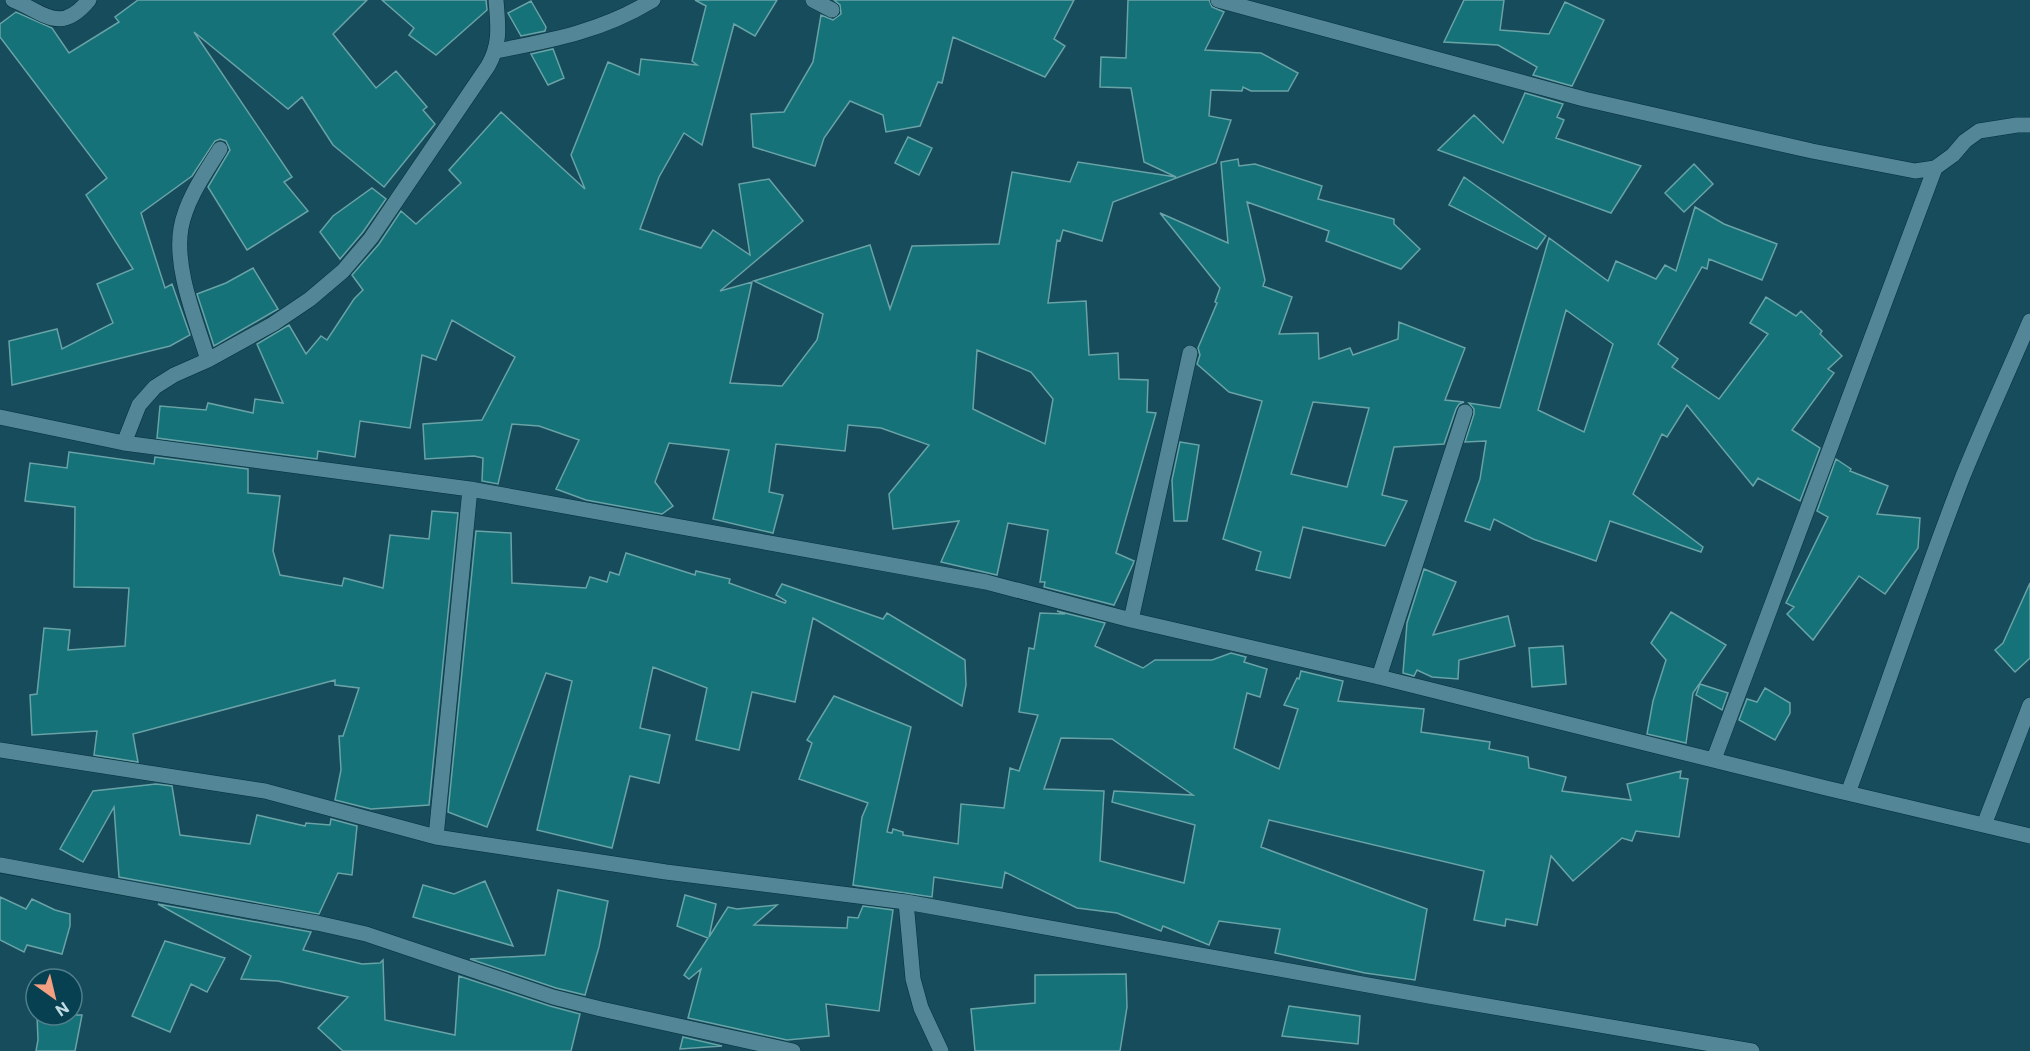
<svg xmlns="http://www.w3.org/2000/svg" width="2030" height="1051" viewBox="0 0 2030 1051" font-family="Commissioner,sans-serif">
	<rect width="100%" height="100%" fill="#164c5c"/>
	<path fill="#157278" stroke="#69a3a7" stroke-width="1.5" fill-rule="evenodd" d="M138,0h229l-34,34 43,54 20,-17 31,36 -4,3 12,14 -51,63 -51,-42 -31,-48 -14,12 -94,-77 98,145 -8,5 24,29 -61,39 -39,-63 22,-37 -4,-9 -6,-2 -5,2 -23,35 -51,37 24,75 7,-4 18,51 -20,11 -158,39 -3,-44 48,-12 5,20 51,-26 -16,-39 36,-15 -47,-74 21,-17 -107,-141v-13l16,-12 36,16 17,25 50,-31 -4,-5z
		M382,0h104l1,10 -51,45 -27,-20 5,-7z
		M695,0h82l-22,36 -21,-12 -32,121 -18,-12 -25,44 -19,52 61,19 12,-18 37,25 -11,-71 30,-5 34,42 -83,70 32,-9 -22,101 52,3 35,-46 6,-26 -69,-33 116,-36 20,64 22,-63 87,-2 13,-72 58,10 8,-20 98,15 -32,-15 -13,-74 -31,-1 1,-30 25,1 2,-58h81l3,7 12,5 -19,38 56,3 37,20 -10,18h-37l-8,-4 -1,4 -31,-1 -2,26 22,4 -15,43 -103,39 -11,39 -39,-11 -3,11 -3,-1 -9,63 38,-2 3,54 29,-2 1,26 29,1 -1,32 9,1 -40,140 18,8 -1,3 -19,41 -70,-18 1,-5h-5l8,-52 -40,-7 -11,52 -56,-13 18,-41 -66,8 -4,-35 40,-49 -48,-17 -33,-3 -3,26 -69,-7 -7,48 14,3 -10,38 -60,-14 16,-69 -60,-7 -14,39 18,24 -11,8 -76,-14 -30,-11 23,-49 -40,-14 -27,-2 -14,60 -16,-3 1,-23 -9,-2 -49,3 -2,-35 59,-4 33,-63 -63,-37 -16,40 -14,-5 -12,73 -50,-7 -5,36 -37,-6 -1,8 -160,-21 3,-32 46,4 2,-7 45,10 2,-14 28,4 -26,-59 32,-19 17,29 15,-18 6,4 27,-41 9,-9 -11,-15 27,-31 22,-33 15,13 45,-41 -12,-13 52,-58 84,77 -14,-34 37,-93 31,13 2,-16 56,6 -5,-4 14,-55zM977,350l54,22 22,27 -8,45 -72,-35z
		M834,0h240l-20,39 11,7 -20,31 -92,-40 -11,46 -4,-1 -18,44 -34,6 -3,-17 -33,-14 -26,37 -9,28 -62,-19 -2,-33 33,-2 29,-50 8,-47 12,5 8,-6 -1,-9z
		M1464,0h40l-4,30 49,4 16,-32 39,18 -32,66 -39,-11 4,-8 -39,-22 -54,-3z
		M531,1l15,26 -1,4 -24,5 -13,-23z
		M553,49l11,29 -16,7 -17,-31z
		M1525,93l38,11 -6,13 7,3 -8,18 85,28 -30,47 -173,-63 36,-35 29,28z
		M908,137l24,11 -13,27 -24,-12z
		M1238,159l1,7 16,-2 67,22 -4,13 76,20v5l26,25 -19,20 -75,-28 3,-10 -82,-29 18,78 -2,6 29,11 -13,37 39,-1 1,26 31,-11 3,7 45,-16 1,-17 66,26 -20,52 19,2 -5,2 -3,5 -12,35 -50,3 -12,48 25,6 -22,45 -82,-19 -13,51 -34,-8 5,-18 -38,-13 39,-138 -33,-9 -32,-28 3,-9 -2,-7 19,-45 -2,-1 5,-14 -60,-75 68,30 -7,-81zM1313,402l56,6 -22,79 -56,-13z
		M1694,164l19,20 -29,28 -19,-19z
		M1464,177l82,59 -9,13 -88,-44z
		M372,188l14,11 -23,33 -23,27 -20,-27 13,-16z
		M1695,207l29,17 53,20 -15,36 -53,-21 -2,10 -5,-2 -44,77 20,15 -6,8 47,32 49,-65 -18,-11 16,-26 30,19 5,-5 21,20 -2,3 22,22 -14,13 6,4 -42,57 28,18 -20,53 -42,-23 -5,8 -66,-81 -20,32 -5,-3 -29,60 70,53 -2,5 -91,-31 -14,40 -63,-22 -39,-20 -4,11 -25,-9 15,-42 6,-38 -21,1 9,-28v-5l-5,-6 31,5 49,-170 59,43 8,-20 40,18 9,-14 11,6zM1566,310l47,34 -29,88 -46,-22z
		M253,268l25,41 -64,37 -17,-52 29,-11z
		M1180,442l19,3 -12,76h-13l-2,-41z
		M69,452l85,12 1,-7 93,12v24l32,3 -7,55 7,24 62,11 2,-8 39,10 7,-53 39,4 3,-28 26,2 -29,292 -58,4 -36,-9 6,-30 -2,-34h4l16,-48 -24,-3v-5l-202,54 5,28 -44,-7 3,-24 -65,4 -2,-40 7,-1 7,-66 26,2 -2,20 57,-4 4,-58 -55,-1 1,-80 -50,-6 5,-38 37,5z
		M1836,459l15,10 -1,2 38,15 -11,28 43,4 -2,30 -33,46 -26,-18 -46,64 -26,-26 7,-7 -8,-4 42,-86 -11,-6z
		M476,531l35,2 1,50 74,5 4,-11 17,5 3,-10 9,3 7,-22 69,22 1,-4 34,8 -1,4 56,20 1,-2 -10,-6 6,-11 101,35 4,-6 78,47 1,25 -4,21 -149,-88 -18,84 -43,-10 -13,58 -43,-10 11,-52 -54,-21 -13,61 30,7 -11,48 -29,-7 -18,72 -75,-18 35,-149 -26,-8 -59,154 -39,-15z
		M1424,569l32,13 -23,53 75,-19 7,30 -56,14 -1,19 -26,-2 -15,-7 -3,6 -11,-3 4,-50z
		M2030,583v75l-15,14 -20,-22 8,-7z
		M1057,611l48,12 -10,23 48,22 12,-8h57l19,-7 15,4 -2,5 23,7 -7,28 -13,-4 -13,55 45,21 19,-60 -14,-4 13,-27 2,1 2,-8 42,10 -5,20 86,8 -3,23 69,10 -1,7 39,8 1,11 37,9 -4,14 69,9 -4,-16 54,-13 -1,7 8,1 -9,58 -43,-6 -4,10 -10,-3 -49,43 -22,-25 -14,69 -31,-6 -1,7 -31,-6 10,-49 -215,-51 -8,27 166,62 -12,71 -50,-7 -90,-20 5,-24 -61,-8 -10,24 -46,-19 -2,5 -44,-18 -40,-5 -72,-36 -3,16 -68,-11 -2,20 -79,-12 9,-68 6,-14 -69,-24 13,-36 -5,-3 27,-44 77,31 -24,105 5,1 1,-4 10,3v3l55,9 3,-40 43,4 6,-40 9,3 19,-56 -19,-3 10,-64 5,1 6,-36 25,1zM1061,738l51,1 81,56 -79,-4 -2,11 83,23 -11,58 -84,-22 4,-70 -60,-2z
		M1671,612l55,33 -33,48 -7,50 -39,-9 6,-33 13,-41 -15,-17z
		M1563,646l3,38 -34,3 -3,-39z
		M1700,684l28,9 -6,17 -26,-15z
		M1765,688l25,15v10l-15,27 -36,-20 8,-21 10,3z
		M156,784l16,2 8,49 70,9 7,-29 48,11 1,-3 24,2 1,-6 26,7 -5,49 -14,-2 -19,41 -200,-37 -5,-70 -31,55 -23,-13 33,-58z
		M485,881l28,65 -100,-29 10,-32 31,9z
		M558,890l50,11 -9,46 -14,48 -29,-7 -86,-29 75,-4z
		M685,895l31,9 -7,33 19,-30 9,2 40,-4 -23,20 93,3 1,-11 10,1 5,-12 30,4 -14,101 -53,-7 3,32 -42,4 -99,-22 13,-49 -12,10 -5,-4 24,-37 -31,-12z
		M0,897l26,12 6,-10 23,11 15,4v12l-8,28 -35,-9 -3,7 -24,-12z
		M158,904l153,28 -8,18 59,14 18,-1 3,-3 2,60 70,15 4,-59 91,30 30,8 -9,37h-228l-25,-23 30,-31 -70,-16 -37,-2 10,-23z
		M165,941l60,17 -18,34 -16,-8 -21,48 -38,-16z
		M1126,974l1,33 -7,44h-145l-4,-42 64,-6v-28z
		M1289,1006l71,10 -2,28 -76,-8z
		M37,1015h45l-7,36h-39l2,-11z
		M683,1037l39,9 -42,3z"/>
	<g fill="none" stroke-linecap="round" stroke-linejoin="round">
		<defs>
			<path id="minor" d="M13,0c32,13 47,35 76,0
				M813,0l19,10
				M1218,0l366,99 228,52 103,20 20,-3 18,-13 12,-14 14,-10 38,-6h13
				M496,51c58,-11 106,-20 157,-51
				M208,360c-12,-40 -34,-91 -27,-132 5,-28 24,-55 39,-79
				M0,417l124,26 346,46 516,93 145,38 248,57 447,111 204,48
				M124,443l15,-38 16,-18 19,-12 34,-15 65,-36 37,-25 33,-28 28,-33 117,-172c13,-23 10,-40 8,-66
				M1131,620l59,-267
				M1379,677l86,-265
				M0,750l265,41 171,46 230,35 240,30 523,94 323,55
				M1714,759l221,-591
				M1848,793c39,-105 74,-212 115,-317 21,-52 45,-103 67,-155
				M1984,825l46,-120
				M436,837l34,-348
				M0,865l317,58 49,11 187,63 48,12 192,42
				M906,902l7,77 8,29 20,43"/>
		</defs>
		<use href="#minor" stroke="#06303c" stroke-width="16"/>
		<use href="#minor" stroke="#538798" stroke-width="15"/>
	</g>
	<g transform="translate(54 997) rotate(146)"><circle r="28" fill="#074151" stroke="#517e8b" stroke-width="1.5"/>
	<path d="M0-4.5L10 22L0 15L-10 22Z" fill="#f2a081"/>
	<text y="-9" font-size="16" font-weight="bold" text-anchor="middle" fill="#c0dae3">N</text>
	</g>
</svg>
